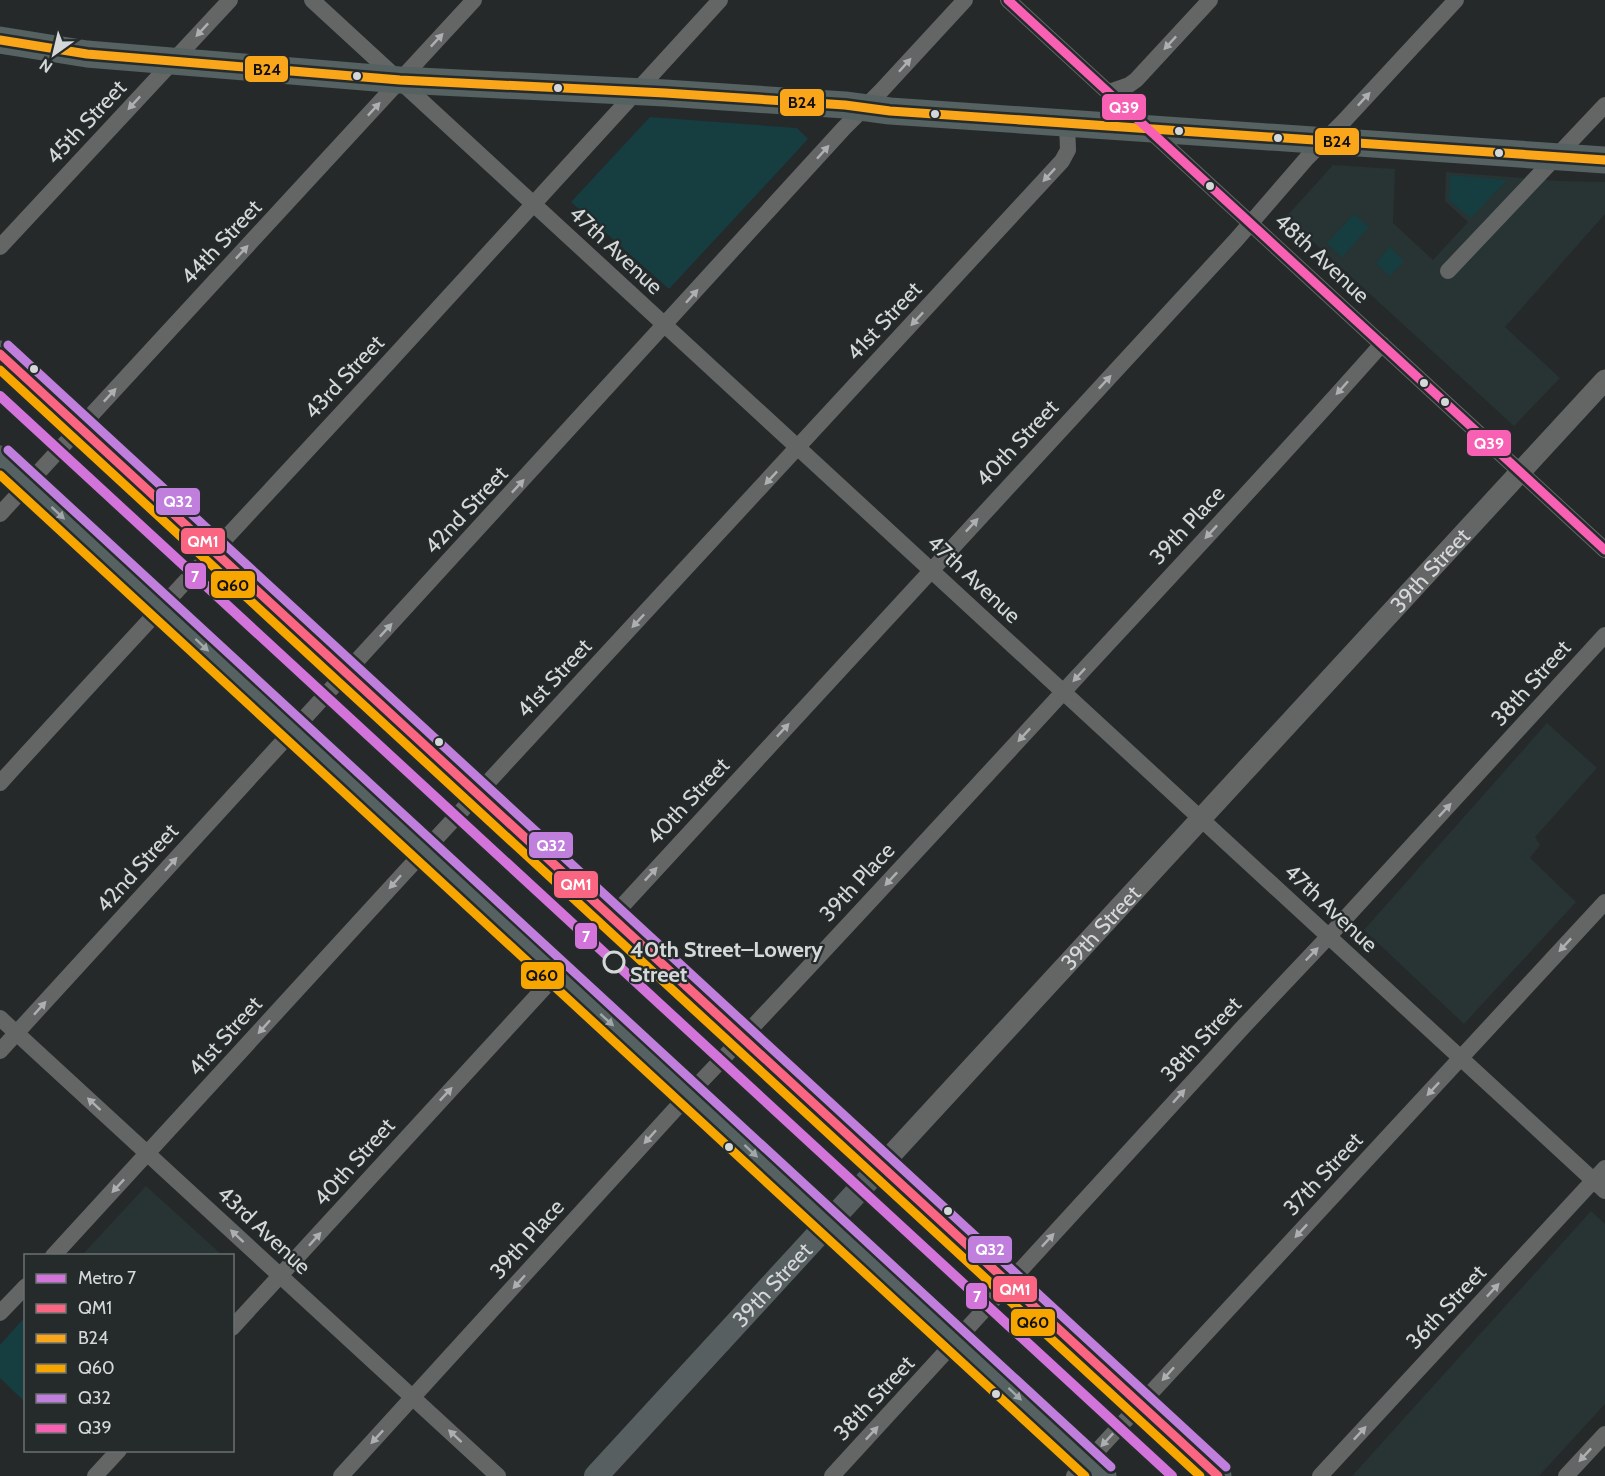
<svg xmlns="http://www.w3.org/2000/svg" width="1605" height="1476" viewBox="0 0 1605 1476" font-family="Cabin,sans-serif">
	<rect width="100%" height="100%" fill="#26292a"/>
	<path fill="#283334" d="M1333,165l62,4 -2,54 40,37 35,-38 -23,-21 1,-29 113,9 46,1v32l-100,113 55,51 -46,48 -228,-209z
		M1547,723l50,45 -62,69 5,8 -10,13 46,44 -112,122 -100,-94z
		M146,1186l76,69h-140z
		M1591,1211l14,13v180l-66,72h-187z"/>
	<path fill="#163d40" d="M650,117l147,11 11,11 -139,150 -98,-87z
		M1450,175l57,5 -36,38 -22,-18z
		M1354,214l15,13 -27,30 -15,-14z
		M1390,247l14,14 -14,15 -14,-13z
		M25,1317v85l-25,-24v-33z"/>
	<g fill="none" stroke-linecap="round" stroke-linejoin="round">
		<path stroke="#646666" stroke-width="16" d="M312,0l1293,1191
			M1008,0l597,550
			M1109,92l20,-7 7,-5 74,-80
			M0,247l230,-247
			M1448,271l157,-166
			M0,514l474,-514
			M0,783c128,-141 259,-280 388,-420 111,-121 221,-242 332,-363
			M612,917l624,-677 71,-82 36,-36 113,-122
			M0,1018l498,458
			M0,1051l844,-923 37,-37 84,-91
			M53,1256l352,-384 657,-711 6,-11 -1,-27
			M0,1313l26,-27
			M232,1328l325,-354
			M95,1476l24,-26
			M341,1476l348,-382c131,-137 259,-277 388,-417 102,-110 205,-220 305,-333
			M832,1476l412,-450 85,-90 276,-301
			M1074,1476l531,-574
			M1320,1476l285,-308
			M1566,1476l39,-42"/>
		<path stroke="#646666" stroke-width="21" id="s1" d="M881,1166l724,-786"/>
		<path stroke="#585f60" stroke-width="24" id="s2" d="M596,1476l285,-310"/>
		<path stroke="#566162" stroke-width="27" d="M0,40l87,14 313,26 265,13 180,12 45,6 715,49
			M0,354l1218,1122
			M0,459l1103,1017"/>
		<defs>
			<path id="bus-1" d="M0,354l1218,1122"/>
			<path id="bus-2" d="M0,40l87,14 313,26 265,13 180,12 45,6 715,49"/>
			<path id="bus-3" d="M0,370l1200,1106
				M0,475l1085,1001"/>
			<path id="bus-4" d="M8,345l1218,1122
				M8,450l1103,1017"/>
			<path id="bus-5" d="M1008,0l597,550"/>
		</defs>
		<use href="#bus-1" stroke="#252a2b" stroke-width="14"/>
		<use href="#bus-2" stroke="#252a2b" stroke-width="14"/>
		<use href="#bus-3" stroke="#252a2b" stroke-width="14"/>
		<use href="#bus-4" stroke="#252a2b" stroke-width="14"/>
		<use href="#bus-5" stroke="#252a2b" stroke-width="14"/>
		<use href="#bus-1" stroke="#fa6682" stroke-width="9"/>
		<use href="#bus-2" stroke="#faa61a" stroke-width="9"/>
		<use href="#bus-3" stroke="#f7a600" stroke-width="9"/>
		<use href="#bus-4" stroke="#c07fdc" stroke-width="9"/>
		<use href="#bus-5" stroke="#f860b3" stroke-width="9"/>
		<defs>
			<path id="metro-1" d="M0,396l1172,1080"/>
		</defs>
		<use href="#metro-1" stroke="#252a2b" stroke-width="15"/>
		<use href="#metro-1" stroke="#d274d9" stroke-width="10"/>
	</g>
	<defs><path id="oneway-solid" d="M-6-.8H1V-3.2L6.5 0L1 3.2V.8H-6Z" transform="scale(1.5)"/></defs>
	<g fill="#adb0b0">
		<use href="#oneway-solid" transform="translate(202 30) rotate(133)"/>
		<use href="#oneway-solid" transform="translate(437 40) rotate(-47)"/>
		<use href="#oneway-solid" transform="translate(1170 43) rotate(133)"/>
		<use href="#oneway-solid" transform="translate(905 65) rotate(-48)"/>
		<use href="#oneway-solid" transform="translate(1364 99) rotate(-47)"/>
		<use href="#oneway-solid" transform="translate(134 103) rotate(133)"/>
		<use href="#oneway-solid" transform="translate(374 109) rotate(-47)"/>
		<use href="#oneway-solid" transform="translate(823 152) rotate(-48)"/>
		<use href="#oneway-solid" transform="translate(1049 175) rotate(133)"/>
		<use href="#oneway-solid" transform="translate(242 252) rotate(-47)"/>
		<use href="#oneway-solid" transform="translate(692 296) rotate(-48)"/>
		<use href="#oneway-solid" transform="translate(917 319) rotate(133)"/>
		<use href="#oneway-solid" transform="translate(1105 382) rotate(-47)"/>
		<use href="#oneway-solid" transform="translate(1342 388) rotate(132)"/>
		<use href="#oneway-solid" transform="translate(110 395) rotate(-47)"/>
		<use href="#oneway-solid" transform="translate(771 478) rotate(133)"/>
		<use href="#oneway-solid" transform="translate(518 486) rotate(-47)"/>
		<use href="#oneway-solid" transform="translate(972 525) rotate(-47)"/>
		<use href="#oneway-solid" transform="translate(1211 532) rotate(133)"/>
		<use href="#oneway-solid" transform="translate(638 621) rotate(133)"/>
		<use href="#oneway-solid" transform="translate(386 630) rotate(-47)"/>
		<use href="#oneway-solid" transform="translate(1079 675) rotate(133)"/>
		<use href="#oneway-solid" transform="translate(783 730) rotate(-47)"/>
		<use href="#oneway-solid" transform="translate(1024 735) rotate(133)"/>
		<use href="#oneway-solid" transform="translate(1445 810) rotate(-47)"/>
		<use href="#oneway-solid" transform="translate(171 864) rotate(-48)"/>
		<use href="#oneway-solid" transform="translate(651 874) rotate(-47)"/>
		<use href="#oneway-solid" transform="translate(891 879) rotate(133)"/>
		<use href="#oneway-solid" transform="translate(395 882) rotate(132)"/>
		<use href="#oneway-solid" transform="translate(1565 945) rotate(133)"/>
		<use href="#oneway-solid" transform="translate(1312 954) rotate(-46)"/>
		<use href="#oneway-solid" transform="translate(40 1008) rotate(-48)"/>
		<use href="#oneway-solid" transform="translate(264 1027) rotate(132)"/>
		<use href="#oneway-solid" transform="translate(1433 1089) rotate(133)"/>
		<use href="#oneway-solid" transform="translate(446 1094) rotate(-47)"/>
		<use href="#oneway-solid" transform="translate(1179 1096) rotate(-48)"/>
		<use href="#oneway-solid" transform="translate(94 1104) rotate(-137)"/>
		<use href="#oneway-solid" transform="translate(650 1137) rotate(132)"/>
		<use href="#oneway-solid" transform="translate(118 1186) rotate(133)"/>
		<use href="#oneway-solid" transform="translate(1301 1231) rotate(133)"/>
		<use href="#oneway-solid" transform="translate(237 1236) rotate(-137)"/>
		<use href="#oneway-solid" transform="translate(315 1239) rotate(-48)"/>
		<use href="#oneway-solid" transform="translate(1048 1240) rotate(-47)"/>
		<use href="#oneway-solid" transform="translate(519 1282) rotate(132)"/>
		<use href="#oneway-solid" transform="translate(1493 1290) rotate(-47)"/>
		<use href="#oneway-solid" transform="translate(1168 1374) rotate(132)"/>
		<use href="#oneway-solid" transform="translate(872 1433) rotate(-47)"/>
		<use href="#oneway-solid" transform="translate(1360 1433) rotate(-47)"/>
		<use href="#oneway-solid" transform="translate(455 1436) rotate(-137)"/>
		<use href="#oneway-solid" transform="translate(377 1437) rotate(133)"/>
		<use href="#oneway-solid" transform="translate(1107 1440) rotate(133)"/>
		<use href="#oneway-solid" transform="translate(1585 1455) rotate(133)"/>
	</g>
	<g fill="#a2a8a9">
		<use href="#oneway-solid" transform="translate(58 513) rotate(43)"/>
		<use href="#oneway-solid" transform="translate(202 645) rotate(43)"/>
		<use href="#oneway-solid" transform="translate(607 1020) rotate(42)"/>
		<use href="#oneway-solid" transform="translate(751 1151) rotate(43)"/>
		<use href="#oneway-solid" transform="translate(1015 1394) rotate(43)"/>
	</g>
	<g fill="#d4d8d8" stroke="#252a2b" stroke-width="2">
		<circle cx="357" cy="76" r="5"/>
		<circle cx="558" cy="88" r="5"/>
		<circle cx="935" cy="114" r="5"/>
		<circle cx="1179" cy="131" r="5"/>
		<circle cx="1278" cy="138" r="5"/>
		<circle cx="1499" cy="153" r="5"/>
		<circle cx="1210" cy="186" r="5"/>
		<circle cx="34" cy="369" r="5"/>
		<circle cx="1424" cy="383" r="5"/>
		<circle cx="1445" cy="402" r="5"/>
		<circle cx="439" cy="742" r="5"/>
		<circle cx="729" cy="1147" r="5"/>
		<circle cx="948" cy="1211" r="5"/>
		<circle cx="996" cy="1394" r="5"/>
	</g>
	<circle fill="#252a2b" stroke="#d4d8d8" stroke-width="3" cx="614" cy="962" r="10"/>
	<g text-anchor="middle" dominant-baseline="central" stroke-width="4.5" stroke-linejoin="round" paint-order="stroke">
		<g font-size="22" fill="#d4d8d8" stroke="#252a2b">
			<text transform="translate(86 122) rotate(-47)">45th Street</text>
			<text transform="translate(221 242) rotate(-47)">44th Street</text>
			<text transform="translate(616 250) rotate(43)">47th Avenue</text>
			<text transform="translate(1322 258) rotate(43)">48th Avenue</text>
			<text transform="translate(884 321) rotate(-47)">41st Street</text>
			<text transform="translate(344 377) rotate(-47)">43rd Street</text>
			<text transform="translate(1017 443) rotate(-47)">40th Street</text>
			<text transform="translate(466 510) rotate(-47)">42nd Street</text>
			<text transform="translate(1187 525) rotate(-47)">39th Place</text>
			<text stroke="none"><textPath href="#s1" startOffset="810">39th Street</textPath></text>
			<text transform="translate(974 579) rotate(43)">47th Avenue</text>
			<text transform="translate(554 678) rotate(-47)">41st Street</text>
			<text transform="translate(1531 683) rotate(-48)">38th Street</text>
			<text transform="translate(688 801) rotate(-47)">40th Street</text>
			<text transform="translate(137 868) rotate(-48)">42nd Street</text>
			<text transform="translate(857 882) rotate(-47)">39th Place</text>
			<text transform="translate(1331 908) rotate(43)">47th Avenue</text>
			<text stroke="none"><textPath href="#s1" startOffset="324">39th Street</textPath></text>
			<text transform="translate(225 1036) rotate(-48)">41st Street</text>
			<text transform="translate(1201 1039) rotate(-47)">38th Street</text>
			<text transform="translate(354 1162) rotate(-48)">40th Street</text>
			<text transform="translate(1323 1174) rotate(-47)">37th Street</text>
			<text transform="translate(264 1230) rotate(43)">43rd Avenue</text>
			<text transform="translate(527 1239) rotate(-48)">39th Place</text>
			<text stroke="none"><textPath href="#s2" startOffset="260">39th Street</textPath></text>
			<text transform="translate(1446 1307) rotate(-47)">36th Street</text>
			<text transform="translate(874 1398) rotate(-47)">38th Street</text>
		</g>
		<g font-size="22" font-weight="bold" fill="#d4d8d8" stroke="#252a2b" text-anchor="start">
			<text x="630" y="949">40th Street–Lowery<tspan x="630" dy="25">Street</tspan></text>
		</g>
	</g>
	<g stroke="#252a2b" stroke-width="2">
		<rect x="244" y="55" width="45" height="28" rx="6" fill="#faa61a"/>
		<rect x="779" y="88" width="46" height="29" rx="6" fill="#faa61a"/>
		<rect x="1101" y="93" width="46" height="28" rx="6" fill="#f860b3"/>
		<rect x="1314" y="127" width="46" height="29" rx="6" fill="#faa61a"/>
		<rect x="1466" y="429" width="46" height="28" rx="6" fill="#f860b3"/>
		<rect x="155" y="487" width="46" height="29" rx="6" fill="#c07fdc"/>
		<rect x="180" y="527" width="46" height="28" rx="6" fill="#fa6682"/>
		<rect x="184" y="562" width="23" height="28" rx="6" fill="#d274d9"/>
		<rect x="210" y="570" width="46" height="29" rx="6" fill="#f7a600"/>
		<rect x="528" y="831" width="46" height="28" rx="6" fill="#c07fdc"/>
		<rect x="553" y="870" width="46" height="29" rx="6" fill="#fa6682"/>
		<rect x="574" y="922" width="24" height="28" rx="6" fill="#d274d9"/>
		<rect x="520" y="961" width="45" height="29" rx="6" fill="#f7a600"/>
		<rect x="967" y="1235" width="46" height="29" rx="6" fill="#c07fdc"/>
		<rect x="992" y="1275" width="46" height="28" rx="6" fill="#fa6682"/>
		<rect x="965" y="1282" width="23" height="28" rx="6" fill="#d274d9"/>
		<rect x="1010" y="1308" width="46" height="29" rx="6" fill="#f7a600"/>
	</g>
	<g font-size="16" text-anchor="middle" font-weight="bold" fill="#fff">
		<text x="1124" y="113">Q39</text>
		<text x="1489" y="449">Q39</text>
		<text x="178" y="507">Q32</text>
		<text x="203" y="547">QM1</text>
		<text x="195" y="582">7</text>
		<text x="551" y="851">Q32</text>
		<text x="576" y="890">QM1</text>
		<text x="586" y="942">7</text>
		<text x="990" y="1255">Q32</text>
		<text x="1015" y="1295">QM1</text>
		<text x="977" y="1302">7</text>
	</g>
	<g font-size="16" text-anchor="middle" font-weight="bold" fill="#111">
		<text x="267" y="75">B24</text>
		<text x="802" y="108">B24</text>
		<text x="1337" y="147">B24</text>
		<text x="233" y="591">Q60</text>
		<text x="542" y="981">Q60</text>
		<text x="1033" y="1328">Q60</text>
	</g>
	<rect x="24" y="1254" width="210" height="198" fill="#252a2b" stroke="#6b7070" stroke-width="1.5"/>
	<rect x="36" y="1274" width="30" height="9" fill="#d274d9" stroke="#6b7070" stroke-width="1.5"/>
	<text x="78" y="1284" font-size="18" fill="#d4d8d8">Metro 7</text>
	<rect x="36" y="1304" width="30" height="9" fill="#fa6682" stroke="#6b7070" stroke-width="1.5"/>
	<text x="78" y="1314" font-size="18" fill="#d4d8d8">QM1</text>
	<rect x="36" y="1334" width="30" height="9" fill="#faa61a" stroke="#6b7070" stroke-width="1.5"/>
	<text x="78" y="1344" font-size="18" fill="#d4d8d8">B24</text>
	<rect x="36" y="1364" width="30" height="9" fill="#f7a600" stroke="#6b7070" stroke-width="1.5"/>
	<text x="78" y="1374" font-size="18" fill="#d4d8d8">Q60</text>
	<rect x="36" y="1394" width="30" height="9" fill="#c07fdc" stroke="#6b7070" stroke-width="1.5"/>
	<text x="78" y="1404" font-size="18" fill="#d4d8d8">Q32</text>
	<rect x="36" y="1424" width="30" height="9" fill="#f860b3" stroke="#6b7070" stroke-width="1.5"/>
	<text x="78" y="1434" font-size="18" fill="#d4d8d8">Q39</text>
	<g transform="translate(54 54) rotate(214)" stroke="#252a2b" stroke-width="4.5" paint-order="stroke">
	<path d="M0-4.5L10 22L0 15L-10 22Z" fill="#d4d8d8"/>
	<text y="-9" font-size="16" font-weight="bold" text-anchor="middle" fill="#d4d8d8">N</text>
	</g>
</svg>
